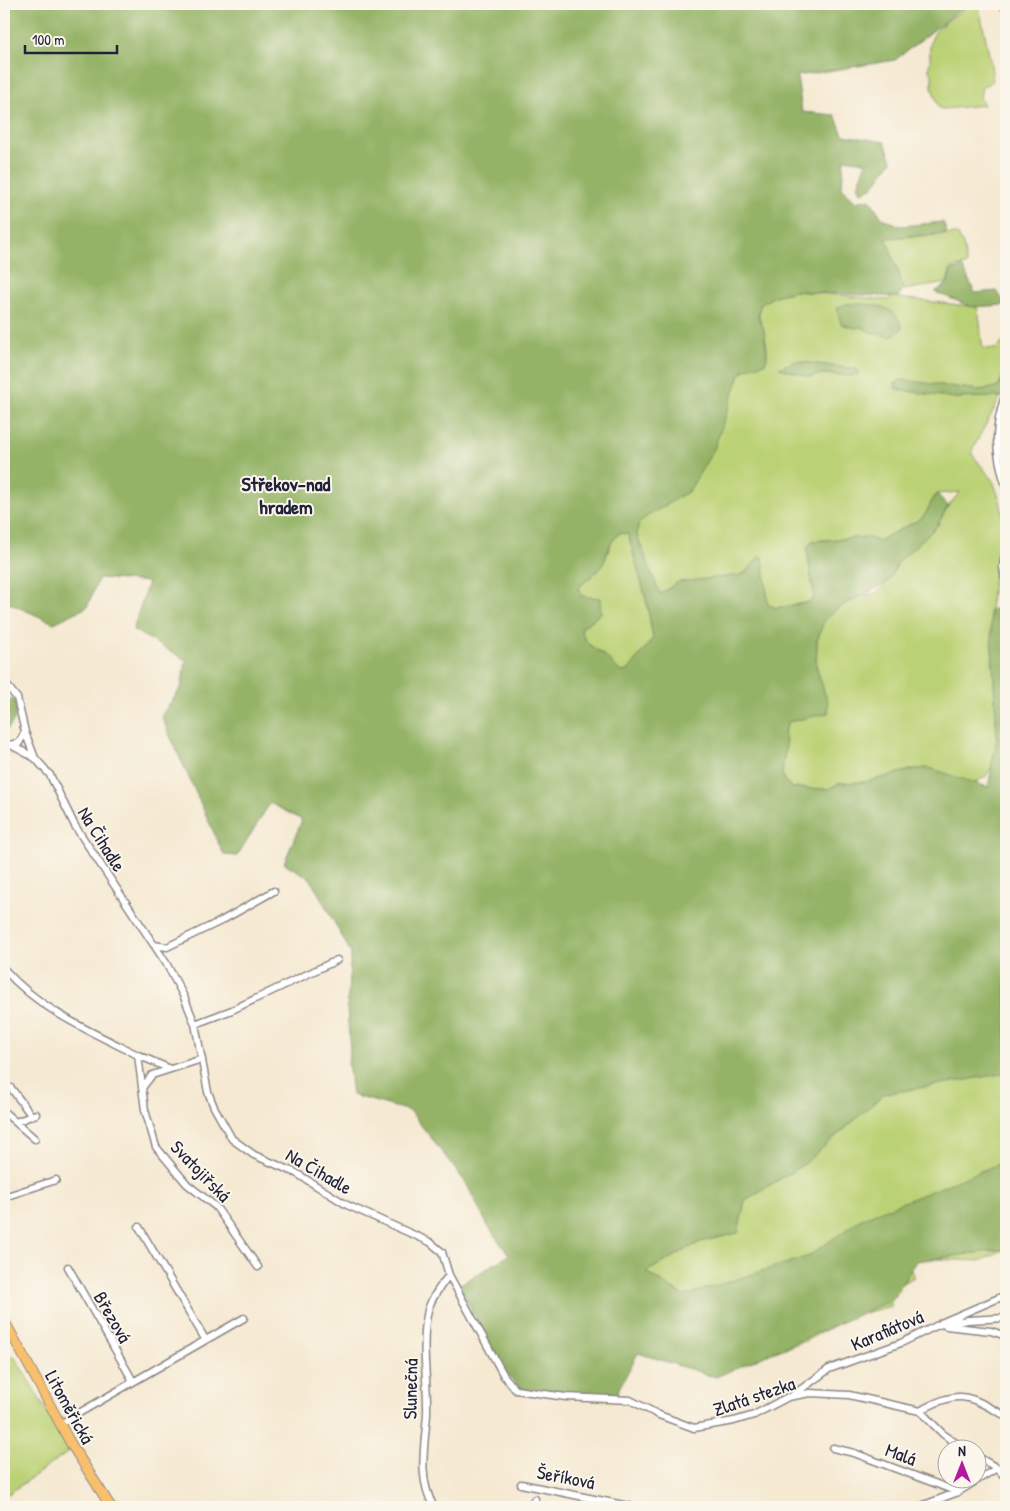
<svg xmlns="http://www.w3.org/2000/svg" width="1010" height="1511" viewBox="0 0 1010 1511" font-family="'Patrick Hand',sans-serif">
	<rect width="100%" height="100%" fill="#fbf7ec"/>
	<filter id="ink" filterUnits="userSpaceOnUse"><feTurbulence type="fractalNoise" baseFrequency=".02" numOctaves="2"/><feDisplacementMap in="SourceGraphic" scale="10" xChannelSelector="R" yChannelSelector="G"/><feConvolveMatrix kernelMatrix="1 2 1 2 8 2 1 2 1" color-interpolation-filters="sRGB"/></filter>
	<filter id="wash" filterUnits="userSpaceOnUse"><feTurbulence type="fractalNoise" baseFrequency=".0096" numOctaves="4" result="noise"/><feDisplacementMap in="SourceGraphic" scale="20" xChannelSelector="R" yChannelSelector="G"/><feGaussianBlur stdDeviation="1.12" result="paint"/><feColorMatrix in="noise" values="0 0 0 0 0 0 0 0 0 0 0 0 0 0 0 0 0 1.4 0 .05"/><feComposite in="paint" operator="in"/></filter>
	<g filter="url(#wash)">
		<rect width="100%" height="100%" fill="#f5e9d2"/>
		<path fill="#bbd175" stroke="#6e7a58" d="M968,5l8,1 4,5 11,53 2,17 -11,6 -2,11 4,7 -41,4 -4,-1 -7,-20v-14l-3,-3c-1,-5 2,-9 1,-15 -3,-30 20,-34 38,-51z
			M957,234l6,10 4,21 -11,1 -6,4 -3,13 -44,7 -17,-52z
			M795,291l92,9 4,-3 86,10c4,11 3,28 6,41l13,1 10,-10v30l-8,18 -18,3 -85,-7v4l5,3 55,8 42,-2 3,2 -28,52v4l21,27 7,19 5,26 -10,37 -5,48 7,126 -5,29 -6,10 -8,5 -9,1 -40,-14 -15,1 -48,13 -26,1 -12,6 -35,-1 -8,-6 -3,-9 4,-29 -2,-12 4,-10 40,-10 -12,-48 1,-23 6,-18 8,-10 22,-15 23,-5 8,-7 15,-25 38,-35 11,-20 12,-14 -23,2c-7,7 -8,17 -15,24l-44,23 -12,-4 -54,4 -5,8 7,48 -4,5 -34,6 -8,-3 -5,-47 -3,-2 -9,13 -10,6 -81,19 -2,-2 -21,-56 1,-11 8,-8 43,-26 51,-117 11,-8 14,-3c8,-23 -10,-39 -5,-58l14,-9z
			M619,533l9,1 19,69 6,36 -25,32 -6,1c-6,-3 -9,-9 -15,-14 -12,-11 -23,-12 -26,-29l20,-16 -15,-16h-5l-2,-10 23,-20 9,-24z
			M1006,1063v186l-26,12 -70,-3 4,19 -27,14 4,15 -38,10 -48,25 -95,35 -72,-29 11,-73 -4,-2 55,-30 38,-9 7,-33 43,-26 11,-12 31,-21 25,-21 21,-25z
			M4,1352l12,7 54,92 -66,46z"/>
		<path fill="#94b366" stroke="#5b6a50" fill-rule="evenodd" d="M4,4h963l-72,56 -98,16 5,36 33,3 8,20 42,7 7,19 -20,27 -11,4 -3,-6 8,-24 -22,-3 -2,29 14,14 14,-3 12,19 19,8 42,-4 4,11 -61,5 18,50 -6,9 -103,-6 -21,5 -14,9 -2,13 6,11 3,28 -2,6 -20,6 -5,5 -26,75 -25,42 -43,26 -8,8 -1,11 23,58 18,-12 63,-7 7,-5 12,-14 3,2 5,46 8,4 34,-6 4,-5 -7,-48 5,-8 54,-4 12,4 44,-23c7,-7 8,-17 15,-24l11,12 -11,20 -38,35 -11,21 -50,26 -15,15 -6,18 -1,25 12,37v10l-40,9 -4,10 2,12 -4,29 3,9 8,6 35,1 12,-6 26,-1 48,-13 15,-1 59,19 9,-50 -7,-126 11,-6 5,6v462l-122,21 -81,71 -58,35 -7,33 -38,9 -54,30 38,24 125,-40 52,-37 145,-58v88l-90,12 -24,39 -176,77 -78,-24 -23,43c-28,-1 -66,2 -92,-7 -19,-7 -53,-84 -64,-104l50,-30 -21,-29 -22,-43 -56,-72 -58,-16 -4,-33 2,-12 -3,-43 4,-54 -41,-75 -26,-15 18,-43 -32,-17 -33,53 -13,-1 -63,-139 20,-28 5,-28 -53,-30 15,-48 -49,-4 -12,29 -33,16 -50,-22zM619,533l9,1 19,69 6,35 -25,33 -6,1c-6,-3 -9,-9 -15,-14 -12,-11 -23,-12 -26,-30l20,-15 -1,-15 -19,-2 -2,-9 23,-20 9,-24z
			M962,266l13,27 22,-2 9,14 -34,2 -37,-15 12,-8 4,-13z
			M846,304c22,0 51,-2 56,25l-11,8 -21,-5 -9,-5 -6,1 -14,-4 -4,-16z
			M796,361l61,8 1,5 -10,2 -27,-2 -10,3 -32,-9z
			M1006,369l-1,28 -50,1 -55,-8 -5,-2 3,-7 5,-1 77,10 18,-3z
			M13,697c7,16 2,24 -9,36v-25z"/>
	</g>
	<g filter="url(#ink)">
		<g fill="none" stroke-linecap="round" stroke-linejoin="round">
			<defs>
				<path id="minor" d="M1003,4l3,6
					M1006,393c-13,37 -11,58 0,94
					M1006,551l-3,16 3,17
					M4,682l13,16 8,34 10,26 15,17 25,51 91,137 18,34 11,27 13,68 6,15 18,32 22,16 42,18 51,32 83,37 12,10 7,23 55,101 12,14 50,7 64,3 29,15 35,13 40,-7 20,-6 34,-18 22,-4 39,2 71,16 23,23 20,14
					M4,746l15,-3 6,-11
					M13,746l22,12
					M154,945l13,2 54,-26 53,-30
					M4,969c36,41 85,62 134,86l7,55 11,37 31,37 29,23 42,60
					M195,1024l37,-14 105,-50
					M138,1055l30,13
					M11,1088l20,27
					M142,1088l10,-13 50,-16
					M4,1112l31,27
					M16,1122l20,-8
					M4,1197l52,-17
					M139,1227l66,112
					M68,1267l65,114
					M941,1323l65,-28
					M946,1326l45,5 15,5
					M793,1395l36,-26 72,-26 37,-18 30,-5 38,-2
					M920,1411c40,-23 48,-15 86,5
					M60,1424l184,-106
					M833,1448l21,5 104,39
					M978,1457l19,11 9,10
					M521,1484l112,23
					M434,1507c-17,-28 -9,-63 -7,-93 1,-33 -6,-67 0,-99 2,-15 14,-29 22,-40
					M528,1507l7,-8
					M587,1507l1,-3
					M919,1507l39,-15 39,-24"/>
				<path id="major" d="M4,1320l67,124 40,63"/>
			</defs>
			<use href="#minor" stroke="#8c8686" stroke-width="9"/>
			<use href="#major" stroke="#8c8686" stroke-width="11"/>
			<use href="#minor" stroke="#fff" stroke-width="6"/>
			<use href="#major" stroke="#f8bf6c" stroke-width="9"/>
		</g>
	</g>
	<g text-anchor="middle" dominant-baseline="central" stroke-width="4" stroke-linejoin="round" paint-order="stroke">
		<g font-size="19" fill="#22223b" stroke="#fbf7ec">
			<text transform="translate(102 839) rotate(58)">Na Čihadle</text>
			<text transform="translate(201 1171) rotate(46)">Svatojiřská</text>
			<text transform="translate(319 1171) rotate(30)">Na Čihadle</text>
			<text transform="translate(113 1317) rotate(60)">Březová</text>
			<text transform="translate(887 1330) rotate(-23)">Karafiátová</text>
			<text transform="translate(410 1389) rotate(-89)">Slunečná</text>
			<text transform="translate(754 1396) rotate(-19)">Zlatá stezka</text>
			<text transform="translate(70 1407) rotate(61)">Litoměřická</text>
			<text transform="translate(901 1454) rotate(20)">Malá</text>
			<text transform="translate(566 1477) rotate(11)">Šeříková</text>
		</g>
		<g font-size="20" font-weight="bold" fill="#22223b" stroke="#fbf7ec">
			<text x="286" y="483">Střekov-nad<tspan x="286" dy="23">hradem</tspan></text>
		</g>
	</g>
	<rect width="1010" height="1511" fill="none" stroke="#fbf7ec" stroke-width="20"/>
	<g transform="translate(962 1464)"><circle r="24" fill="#fbf7ec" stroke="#a4a2a5"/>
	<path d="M0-4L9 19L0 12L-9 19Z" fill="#b5179e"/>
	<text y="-8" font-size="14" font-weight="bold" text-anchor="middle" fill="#22223b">N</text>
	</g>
	<path d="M25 45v8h92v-8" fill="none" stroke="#22223b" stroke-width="2.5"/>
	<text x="32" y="45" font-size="15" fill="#22223b" stroke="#fbf7ec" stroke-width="4" paint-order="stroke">100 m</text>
</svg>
